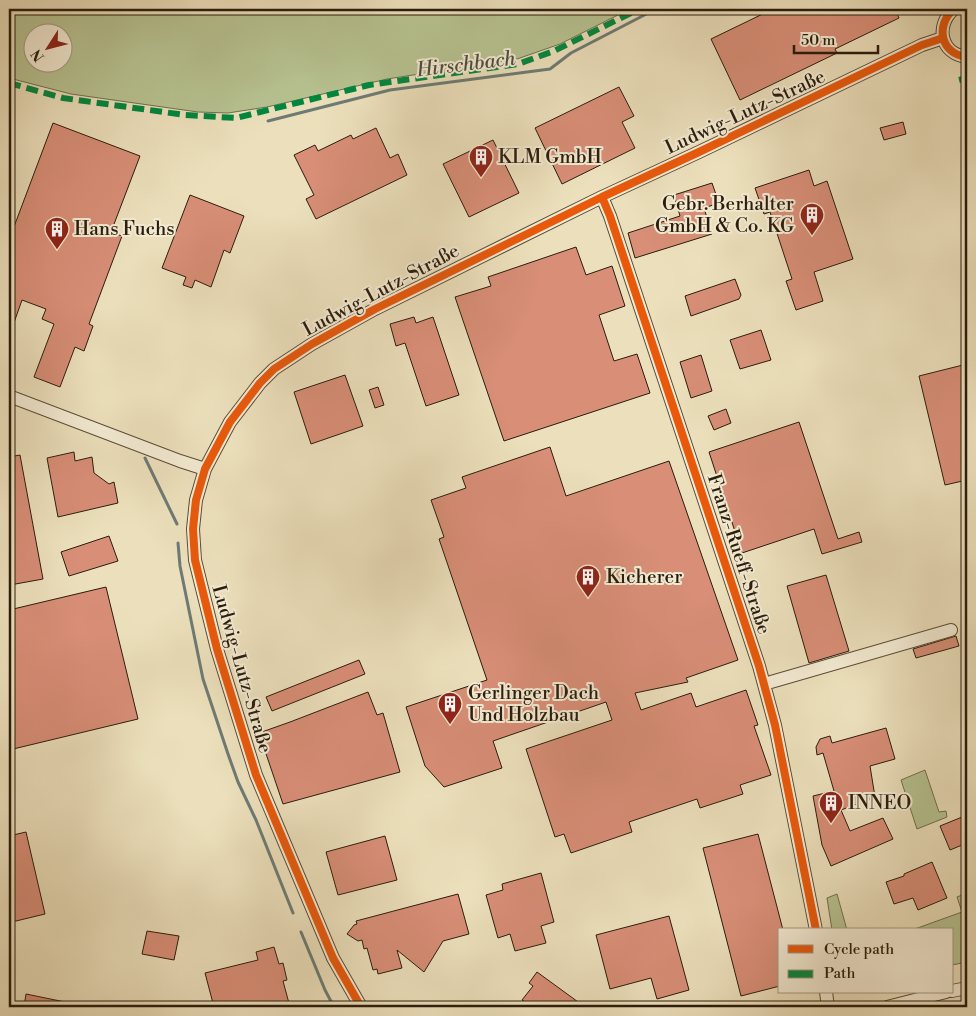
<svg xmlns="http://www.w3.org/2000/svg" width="976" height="1016" viewBox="0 0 976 1016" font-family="'Libre Bodoni',serif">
	<rect width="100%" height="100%" fill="#ece0bc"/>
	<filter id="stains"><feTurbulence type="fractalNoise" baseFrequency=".004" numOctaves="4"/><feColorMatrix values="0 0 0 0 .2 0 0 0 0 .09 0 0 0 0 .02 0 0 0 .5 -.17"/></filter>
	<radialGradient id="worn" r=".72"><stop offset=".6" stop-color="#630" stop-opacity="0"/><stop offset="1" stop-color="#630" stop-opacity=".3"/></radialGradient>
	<path fill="#b7c291" stroke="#706f4f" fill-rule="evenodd" d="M9,9h621l-70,35 -43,15 -130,20 -120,28 -39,6 -30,-1 -127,-18 -62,-16zM32,32h30v30h-30z
		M925,770l14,42 7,-1 1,6 -30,12 -16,-49z
		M967,893v69l-15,3v-35h-40l50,-18 -5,-15z
		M837,894l10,36h-15l-5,-32z"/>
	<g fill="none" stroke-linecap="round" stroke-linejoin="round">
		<path stroke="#6d7b74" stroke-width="3" d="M268,121l122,-31 160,-21 21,-16 85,-44
			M145,458l32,66
			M178,543l2,23 23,113 25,75 10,28 18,38 37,93
			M301,932l24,58 9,17"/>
	</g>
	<path fill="#d88e77" stroke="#2a1c0d" d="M773,9h122l4,9 -64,31 2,4 -97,47 -29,-61z
		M619,87l15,29 -12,6 13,26 -73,36 -27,-56z
		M903,122l3,12 -22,6 -4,-12z
		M53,123l87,33 -29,76 11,4 -33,88 4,2 -9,25 -9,-4 -15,40 -26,-10 20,-53 -12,-5 4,-10 -24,-9 -12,34h-1v-94z
		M376,128l14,30 8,-4 9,21 -91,44 -10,-20 8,-4 -20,-40 21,-10 3,6 33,-16 2,4z
		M493,140l26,53 -50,24 -26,-53z
		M809,170l5,16 13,-5 26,78 -39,13 9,29 -27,9 -10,-29 6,-2 -22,-67 -6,2 -9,-26z
		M712,183l7,20 -15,5 8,26 -77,24 -7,-25 52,-17 -6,-21z
		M190,195l54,21 -14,37 -6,-3 -13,37 -16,-7 -3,8 -9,-3 3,-8 -24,-9z
		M576,247l10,28 26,-9 13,40 -26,9 15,46 23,-7 13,39 -146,48 -49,-144 36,-11 -3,-9z
		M735,279l6,16 -2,4 -48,17 -6,-20z
		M414,317l2,6 17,-6 26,78 -33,11 -21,-63 -9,3 -6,-22z
		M761,330l10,30 -31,9 -10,-29z
		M701,355l11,36 -21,7 -11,-36z
		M967,364v116l-22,5 -26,-109z
		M345,375l18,51 -52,18 -17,-52z
		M378,387l6,18 -9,3 -6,-18z
		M726,409l5,14 -17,7 -6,-14z
		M799,422l39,117 21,-7 3,10 -40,12 -8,-25 -72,24 -33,-101z
		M550,447l16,49 103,-35 69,199 -52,18 2,4 -53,11 6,17 50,-17 5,14 50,-17 12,35 -4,1 17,49 -31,10 3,9 -43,14 -3,-9 -68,23 3,10 -61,21 -7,-19 -9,3 -29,-88 86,-29 -6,-18 -113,39 9,27 -58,19 -19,-21 -19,-59 81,-27 -48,-141 5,-2 -13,-37 35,-12 -4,-11z
		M74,452l1,9 17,-4 2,16 15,11 5,-2 4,21 -60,14 -11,-59z
		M20,455l23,124 -33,6 -1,-128z
		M109,536l9,25 -49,15 -8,-24z
		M826,575l23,76 -40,12 -22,-77z
		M106,587l32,132 -129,31v-140z
		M956,636l3,10 -43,12 -3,-9z
		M359,660l6,14 -93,37 -6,-14z
		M368,692l9,23 6,-2 17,59 -117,32 -24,-71 31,-11z
		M886,728l9,31 -25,7 5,31 -34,13 9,21 33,-13 10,21 -62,27 -9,-21 -9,-49 21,-5 -11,-38 -6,2 -1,-8 4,-8 10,-3 2,7z
		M967,815v28l-17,7 -10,-24z
		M26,832l19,82 -29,7h-7v-85z
		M758,834l25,96h-3v56l-39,10 -38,-148z
		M385,836l12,44 -59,15 -12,-43z
		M932,862l15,36 -29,12 -5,-12 -19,6 -8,-22 18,-6v-2z
		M541,873l13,49 -13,4 5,17 -31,8 -5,-17 -12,4 -12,-43 17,-5 -1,-6z
		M458,894l11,40 -26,7 -19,31 -27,-22 5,18 -24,6 -1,-5 -4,1 -6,-22 -3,1 -2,-9 -4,1 -11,-7 7,-9 3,-1 -1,-3z
		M669,916l20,74 -32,9 -6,-21 -41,11 -14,-54z
		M147,931l32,5 -5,24 -32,-6z
		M274,947l5,17 4,-1 4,17 -4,1 7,26h-76l-9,-34 53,-13 -2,-8z
		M537,972l48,35h-53l-10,-7 11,-14 -4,-3z
		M26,994l44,9v4h-46z"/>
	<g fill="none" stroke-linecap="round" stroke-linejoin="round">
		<defs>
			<path id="minor" d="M954,9c-19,16 -14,45 13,48
				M602,197l8,19 149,450 16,59 41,205
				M9,396l171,65 25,8
				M764,684l187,-54
				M952,991l15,-3
				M826,992l2,15
				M361,1007l-28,-49 -77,-183 -39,-126 -22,-89 -2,-31 3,-29 9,-31 25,-47 30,-39 14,-14 38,-25 63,-35 227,-112 97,-45 223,-107 21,-7
				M887,1007l59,-15"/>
		</defs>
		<use href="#minor" stroke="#5a4d39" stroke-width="14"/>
		<use href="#minor" stroke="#f3ebd3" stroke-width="12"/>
		<path stroke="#00873e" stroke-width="6" stroke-dasharray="12 6" stroke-linecap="butt" d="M959,80l8,-2
			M9,83l54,15 122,17 51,3 133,-33 149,-21 36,-13 85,-42"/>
		<defs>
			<path id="cycleway" d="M954,9c-19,16 -14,45 13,48
				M602,197l8,19 149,450 16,59 41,205
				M361,1007l-28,-49 -77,-183 -39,-126 -22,-89 -2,-31 3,-29 9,-31 25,-47 30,-39 14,-14 38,-25 63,-35 227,-112 97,-45 223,-107 21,-7"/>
		</defs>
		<use href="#cycleway" stroke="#f3ebd3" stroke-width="11"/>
		<use href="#cycleway" stroke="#e8590c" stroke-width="8"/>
	</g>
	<defs>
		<symbol id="building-pin" viewBox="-11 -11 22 30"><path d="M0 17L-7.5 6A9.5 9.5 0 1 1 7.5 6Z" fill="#8f2418" stroke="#f3ebd3"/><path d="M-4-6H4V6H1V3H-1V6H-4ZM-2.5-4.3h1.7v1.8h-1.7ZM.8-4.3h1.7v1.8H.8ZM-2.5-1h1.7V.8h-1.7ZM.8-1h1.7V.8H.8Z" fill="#fff"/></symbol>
	</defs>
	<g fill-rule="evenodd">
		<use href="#building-pin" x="467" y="143" width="28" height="38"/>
		<use href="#building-pin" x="798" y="201" width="28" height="38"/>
		<use href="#building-pin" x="43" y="215" width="28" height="38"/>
		<use href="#building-pin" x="574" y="563" width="28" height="38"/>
		<use href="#building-pin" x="436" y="690" width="28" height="38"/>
		<use href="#building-pin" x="817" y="789" width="28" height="38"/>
	</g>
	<g text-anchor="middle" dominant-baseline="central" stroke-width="4" stroke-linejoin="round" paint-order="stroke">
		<g font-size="19" fill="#2a1c0d" stroke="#f3ebd3">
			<text transform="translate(745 112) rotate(-25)">Ludwig-Lutz-Straße</text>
			<text transform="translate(381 290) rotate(-28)">Ludwig-Lutz-Straße</text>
			<text transform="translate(739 554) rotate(72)">Franz-Rueff-Straße</text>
			<text transform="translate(242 669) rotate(74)">Ludwig-Lutz-Straße</text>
		</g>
		<g font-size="19" fill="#2a1c0d" stroke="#f3ebd3" text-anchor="start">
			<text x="498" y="157">KLM GmbH</text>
			<text x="794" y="204" text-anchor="end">Gebr. Berhalter<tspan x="794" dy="22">GmbH &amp; Co. KG</tspan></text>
			<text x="74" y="229">Hans Fuchs</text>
			<text x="606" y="577">Kicherer</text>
			<text x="468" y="693">Gerlinger Dach<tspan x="468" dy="22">Und Holzbau</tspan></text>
			<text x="848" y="803">INNEO</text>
		</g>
		<g font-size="20" font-style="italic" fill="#4c4c40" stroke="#f3ebd3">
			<text transform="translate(466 65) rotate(-7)">Hirschbach</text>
		</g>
	</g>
	<rect width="976" height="1016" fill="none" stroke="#ece0bc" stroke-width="30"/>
	<rect x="10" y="10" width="956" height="996" fill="none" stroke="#2a1c0d" stroke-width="2.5"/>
	<rect x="15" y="15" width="946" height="986" fill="none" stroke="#2a1c0d"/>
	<rect x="778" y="928" width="175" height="65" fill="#f3ebd3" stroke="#a39884"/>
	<rect x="788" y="945" width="25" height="8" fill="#e8590c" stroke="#a39884"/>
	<text x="824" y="954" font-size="15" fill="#2a1c0d">Cycle path</text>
	<rect x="788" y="970" width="25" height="8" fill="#00873e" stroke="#a39884"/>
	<text x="824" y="978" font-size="15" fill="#2a1c0d">Path</text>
	<g transform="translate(48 48) rotate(234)"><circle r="24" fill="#f3ebd3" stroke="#a39884"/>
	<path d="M0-4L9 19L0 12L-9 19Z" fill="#8f2418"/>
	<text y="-8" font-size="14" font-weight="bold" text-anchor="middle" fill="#2a1c0d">N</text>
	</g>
	<path d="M794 45v8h84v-8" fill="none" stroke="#2a1c0d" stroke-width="2.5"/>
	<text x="801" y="45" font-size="15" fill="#2a1c0d" stroke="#f3ebd3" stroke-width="4" paint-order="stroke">50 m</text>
	<rect width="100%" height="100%" filter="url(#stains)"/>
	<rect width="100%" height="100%" fill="url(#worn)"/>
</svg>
